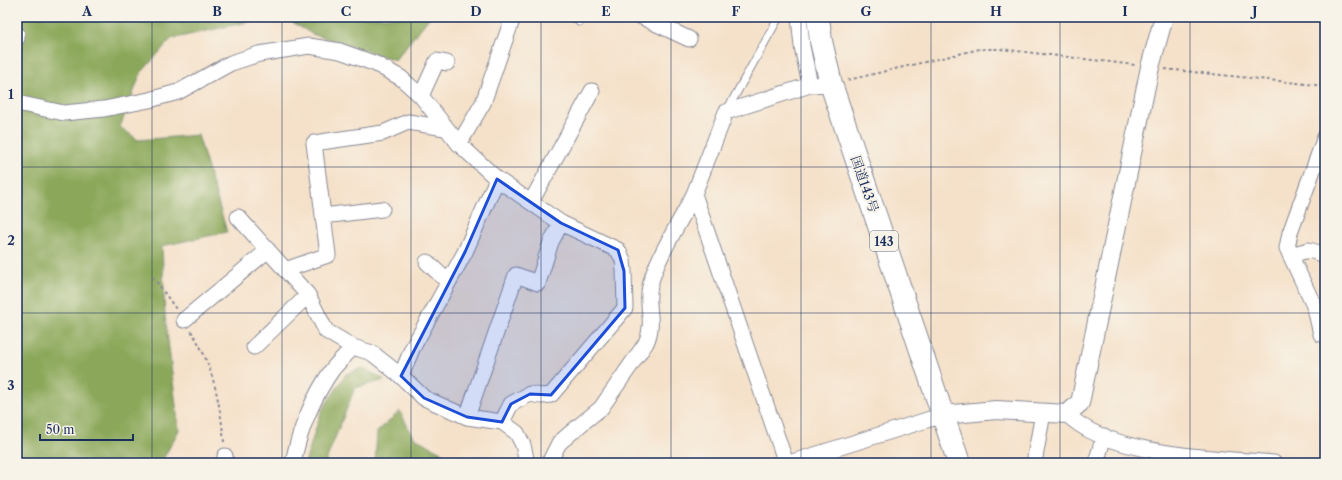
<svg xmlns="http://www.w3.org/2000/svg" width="1342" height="480" viewBox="0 0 1342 480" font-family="'Libre Caslon Text','Noto Serif JP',serif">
	<rect width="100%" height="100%" fill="#f7f3e8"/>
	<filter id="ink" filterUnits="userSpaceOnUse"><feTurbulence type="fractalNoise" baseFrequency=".025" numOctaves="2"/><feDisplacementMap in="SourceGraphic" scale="8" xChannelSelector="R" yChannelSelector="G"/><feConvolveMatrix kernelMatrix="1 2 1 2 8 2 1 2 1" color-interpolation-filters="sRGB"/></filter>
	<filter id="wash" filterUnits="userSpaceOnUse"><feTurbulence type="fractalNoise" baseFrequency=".012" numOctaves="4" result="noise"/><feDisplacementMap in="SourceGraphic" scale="16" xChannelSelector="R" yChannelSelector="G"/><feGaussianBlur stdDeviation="0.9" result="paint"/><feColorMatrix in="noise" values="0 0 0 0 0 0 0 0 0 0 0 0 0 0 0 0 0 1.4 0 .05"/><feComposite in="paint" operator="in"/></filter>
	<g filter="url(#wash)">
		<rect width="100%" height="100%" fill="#f5e1c9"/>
		<path fill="#8ba85a" stroke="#536c5c" d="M17,17h253l-99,22 -30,34 -21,54 18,13 60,-5 29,97 -65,14 3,70 14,114 -18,33h-144z
			M284,17h146l-35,43 -83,-26z
			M363,368l22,12 -30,8 -30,75h-20l16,-51 25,-38z
			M400,411l13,26 28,15 2,11h-68l2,-31z"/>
	</g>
	<g filter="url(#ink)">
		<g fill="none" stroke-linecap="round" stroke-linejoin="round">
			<defs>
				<path id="service" d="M574,17l5,5
					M727,110l52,-93"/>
				<path id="minor" d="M642,17l47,22
					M799,17l3,29 8,39
					M17,34v4
					M421,96l16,-35 10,2
					M17,103l47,10 40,-4 45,-9 29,-8 53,-29 28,-9 50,-8 31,5 36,13 25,14 20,18 38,48 38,35 -32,73 -53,97 -11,27
					M1325,137l-35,96 -3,15 28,60 6,26 4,1
					M459,144l24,-41 30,-86
					M497,179l64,44 57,27 5,10 1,11 1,37 -74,87 -10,1 -11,-2 -19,10 -9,18
					M531,202l61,-111
					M323,216l59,-7
					M238,217l70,78 18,36 27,16 19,6 29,23 23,22 43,19 35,5 15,11 6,12 4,18
					M1290,255l19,-5 16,5
					M427,262l21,20
					M285,270l43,-15 -14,-112 69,-10 25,-11 37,6
					M184,320l84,-70
					M254,347l54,-52
					M1067,414c40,42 151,44 207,49
					M467,417l49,-142 22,8 13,-41 10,-19
					M225,463v-7
					M293,463c6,-32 20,-66 39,-93 6,-8 14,-15 21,-23
					M549,463l10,-20 21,-18 21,-17 45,-65c10,-22 -1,-37 4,-57 5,-26 32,-67 44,-92
					M786,463l-92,-269 32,-82 84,-27 21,-1
					M789,463l154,-48
					M1034,463l9,-50
					M1096,463l8,-27"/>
				<path id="tertiary" d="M943,415l53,-5 71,4 13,-11 70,-336 14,-50"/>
				<path id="trunk" d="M818,17l3,24 10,43 128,379"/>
			</defs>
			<use href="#service" stroke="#888894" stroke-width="9"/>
			<use href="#minor" stroke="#888894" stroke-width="17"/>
			<use href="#tertiary" stroke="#888894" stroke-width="20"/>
			<use href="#trunk" stroke="#888894" stroke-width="24"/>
			<path stroke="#888894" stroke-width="2" stroke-dasharray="3 3" stroke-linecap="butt" d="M1165,69l160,17
				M848,80l132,-31h20l135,16
				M153,277l23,32
				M191,331c22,33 29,72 33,111"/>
			<use href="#service" stroke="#fff" stroke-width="7"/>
			<use href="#minor" stroke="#fff" stroke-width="15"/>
			<use href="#tertiary" stroke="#fff" stroke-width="18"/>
			<use href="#trunk" stroke="#fff" stroke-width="22"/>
		</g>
	</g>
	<path fill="#1d4ed8" fill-opacity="0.2" stroke="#1d4ed8" stroke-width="3" stroke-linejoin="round" d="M497,179l64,44 57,27 6,21 1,37 -74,87 -21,-1 -19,10 -9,18 -35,-5 -43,-19 -23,-22 64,-124z"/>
	<path fill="none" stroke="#1b2f5e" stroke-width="1" stroke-opacity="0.55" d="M152,17v446M282,17v446M411,17v446M541,17v446M671,17v446M801,17v446M931,17v446M1060,17v446M1190,17v446M17,167h1308M17,313h1308"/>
	<g text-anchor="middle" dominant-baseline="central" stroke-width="4" stroke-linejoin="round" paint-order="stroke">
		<rect fill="#f7f3e8" stroke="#5d6a87" stroke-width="1" x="870" y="231" width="28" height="20" rx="3"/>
		<g font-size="12" font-weight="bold" fill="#1b2f5e">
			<text x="884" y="241">143</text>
		</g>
		<g font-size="13" fill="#1b2f5e" stroke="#f7f3e8">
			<text transform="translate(865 184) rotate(71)">国道143号</text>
		</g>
	</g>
	<rect width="1342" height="480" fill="none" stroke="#f7f3e8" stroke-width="44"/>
	<path d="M40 434v6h93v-6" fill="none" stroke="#1b2f5e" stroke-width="2"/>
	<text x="46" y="434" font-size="12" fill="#1b2f5e" stroke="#f7f3e8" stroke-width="3" paint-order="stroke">50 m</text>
	<rect x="22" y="22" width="1298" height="436" fill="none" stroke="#1b2f5e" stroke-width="1.5"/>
	<g font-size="13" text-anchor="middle" font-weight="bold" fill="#1b2f5e">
		<text x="87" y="16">A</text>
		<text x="217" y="16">B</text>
		<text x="346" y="16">C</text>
		<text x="476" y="16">D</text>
		<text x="606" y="16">E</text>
		<text x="736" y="16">F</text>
		<text x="866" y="16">G</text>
		<text x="996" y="16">H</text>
		<text x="1125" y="16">I</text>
		<text x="1255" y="16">J</text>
		<text x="11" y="99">1</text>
		<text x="11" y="245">2</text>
		<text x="11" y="390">3</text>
	</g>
</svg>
